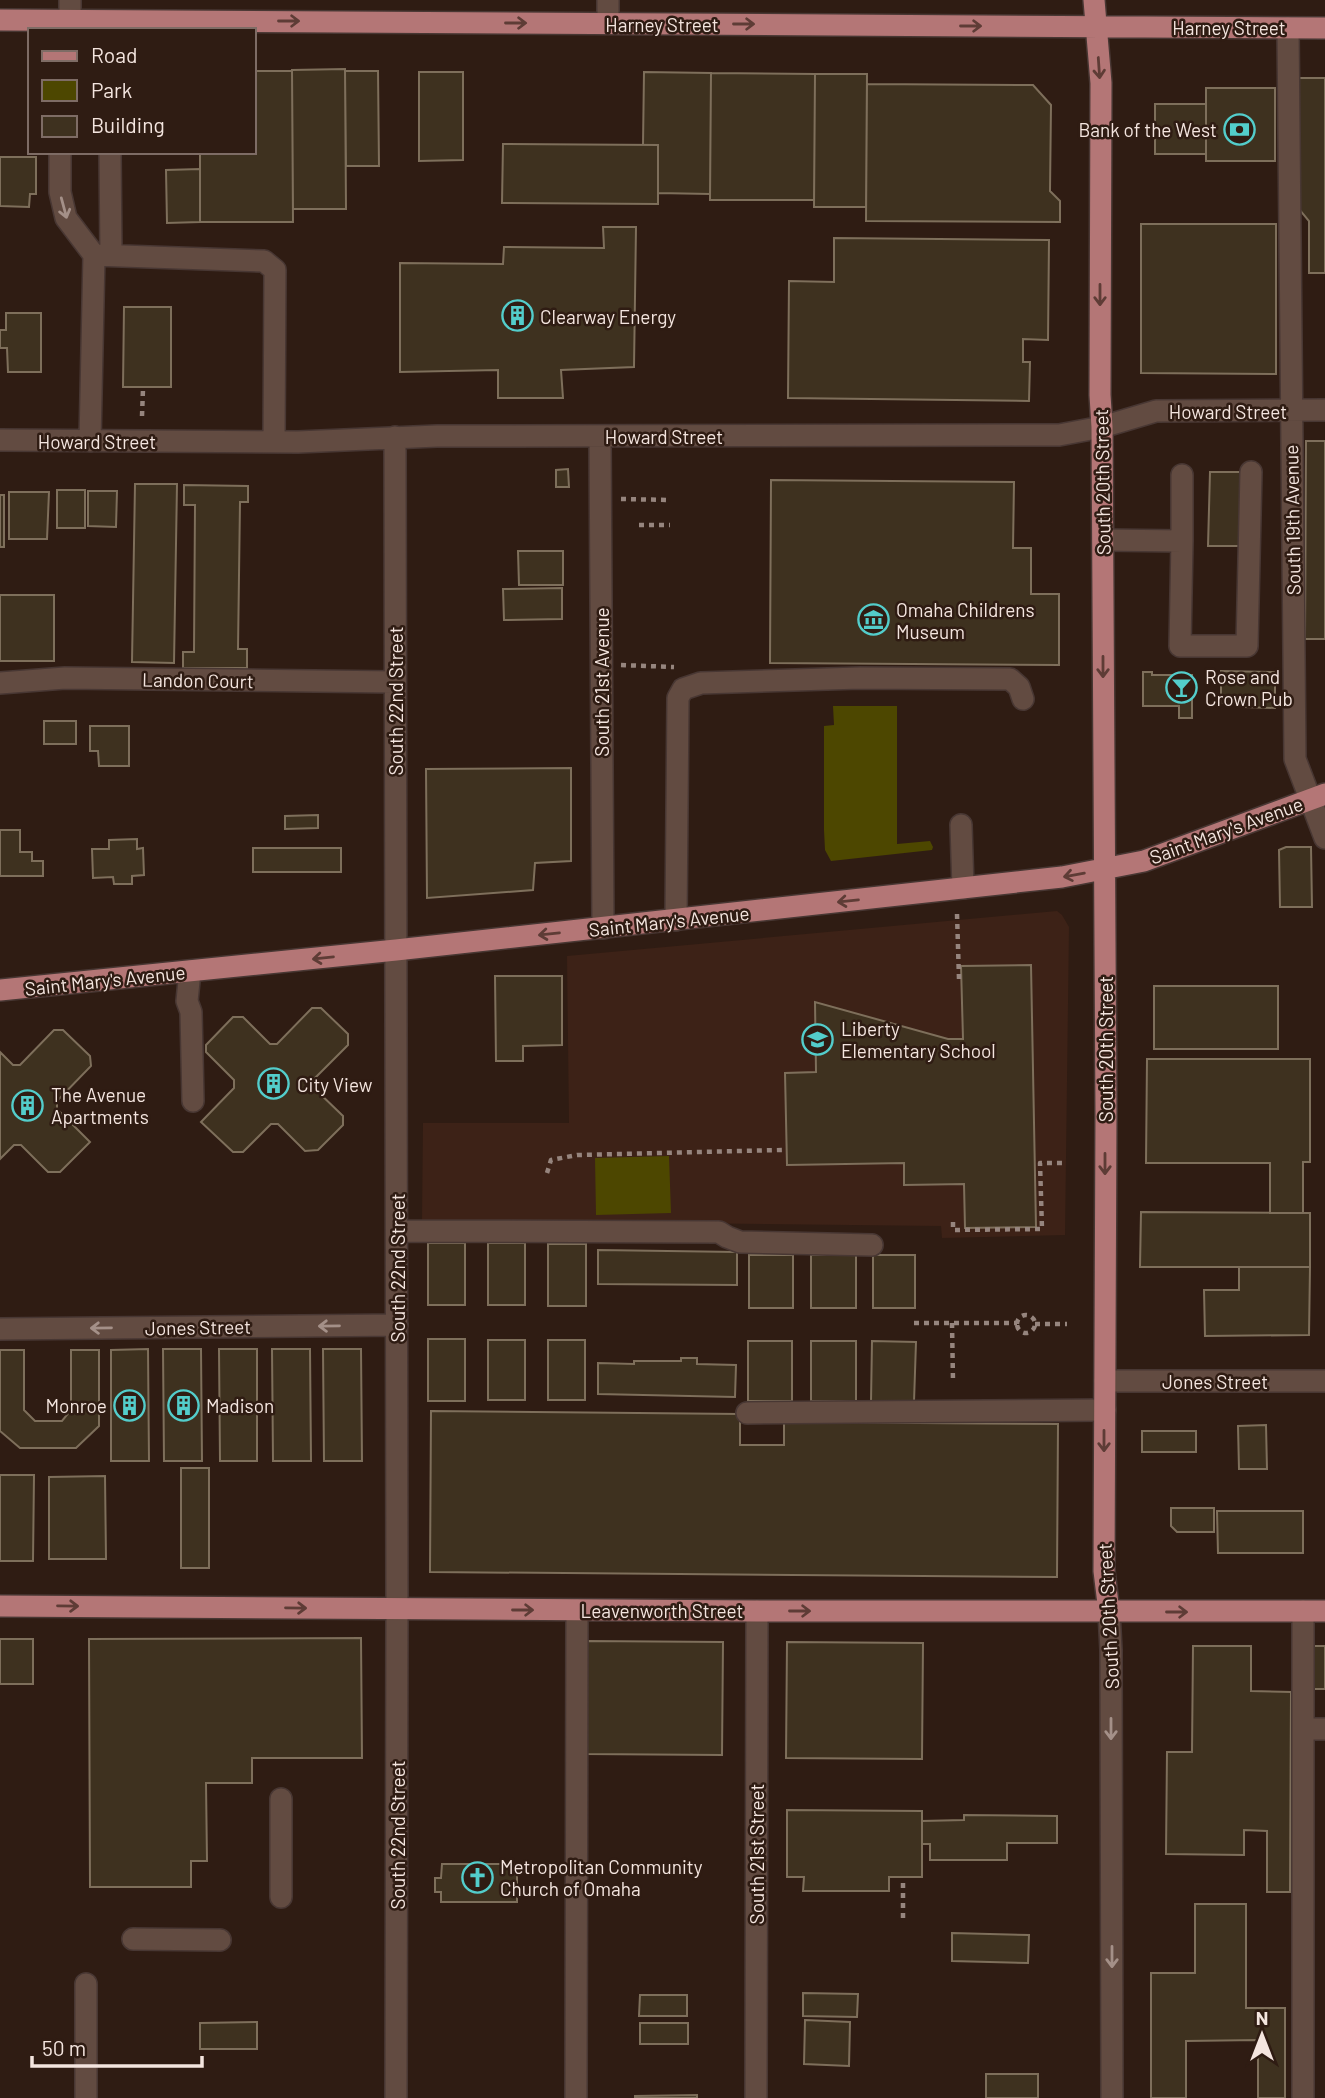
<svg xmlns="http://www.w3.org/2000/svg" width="1325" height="2098" viewBox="0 0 1325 2098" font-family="Barlow,sans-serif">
	<rect width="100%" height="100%" fill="#2f1c13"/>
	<path fill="#3d2217" d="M1057,911l5,4 7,12 -4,308 -123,3 -1,-12 -519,-6 1,-97h146l-2,-167z"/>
	<path fill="#4d4700" d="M833,706h64v138l33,-3 3,6 -1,3 -101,11 -6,-11 -1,-20v-104l10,-1z
		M669,1156l2,57 -75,2 -1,-57z"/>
	<path fill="#3e311f" stroke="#7e6f5b" stroke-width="2" d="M345,69l1,140h-53l-1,-139z
		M254,71h38l1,151h-93v-70h54z
		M345,71h33l1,95h-33z
		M419,72h44v88l-44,1z
		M644,72l67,1 -1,121 -52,-1v-48h-15z
		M711,73l104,1 -1,126h-104z
		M815,74h52l-1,133h-52z
		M1294,78h31v195h-16v-52l-15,-18z
		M867,84l166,1 18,20 -1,86 10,10v21l-194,-1z
		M1206,88h69v73h-69z
		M1155,104h51v50h-51z
		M503,144l155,1v59l-156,-1z
		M0,157h36v37h-6l-1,13 -29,-1z
		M200,169v53l-33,1 -1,-53z
		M1141,224h135v150l-135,-1z
		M603,227h33l-2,140 -73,3 2,28h-65v-28l-98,2v-109l103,1 1,-17 100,1z
		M834,238l215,2 -1,100 -25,-1v23h7l-1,39 -241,-3 1,-117 45,1z
		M124,307h47v80h-48z
		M6,313h35v59h-33l-1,-24h-7v-18h6z
		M1306,441h19v198h-20z
		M568,469l1,18h-13v-17z
		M1210,472h36l-3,74h-35z
		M771,480l243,2 -1,66h18v46h28v71l-289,-2z
		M135,484h42l-3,179 -42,-1z
		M184,485l64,1v16h-8l-2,147h9v19h-64v-16h11l1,-147h-11z
		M57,490h28v38h-28z
		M88,491h29l-1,36 -28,-1z
		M9,492h40l-2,47h-38z
		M0,495h4v52h-4z
		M518,551h45v34h-44z
		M562,588v31l-58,1 -1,-31z
		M0,595h54v66h-54z
		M1221,671l54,1v36l-31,-1v-4h-23z
		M1143,672h9v3h40v43h-13v-12h-36z
		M44,721h32v23h-32z
		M90,726h39v40h-30l-1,-15h-8z
		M571,768v93l-36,2 -2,27 -106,8 -1,-129z
		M318,815v13l-33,1v-13z
		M0,830h20v22h12v9h11v15h-43z
		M137,839v10l6,-1 1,27 -12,1v8h-18l-1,-7 -20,1 -1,-29h17v-9z
		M1286,847h25l1,60h-32l-1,-57z
		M253,848h88v24h-88z
		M1031,965l5,262 -71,1 -1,-44 -60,1v-22l-117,2 -2,-92 31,-1 -1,-70 133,37h15l-2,-73z
		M495,976h67v69l-39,1v15h-27z
		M1154,986h124v63h-124z
		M312,1008h9l27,26v11l-34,34v9l29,28v9l-25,25 -13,1 -27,-27h-7l-28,28h-10l-32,-30 33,-34v-8l-28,-28v-7l27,-28h10l27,27h7z
		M54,1030h9l27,26 1,10 -34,35v8l33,33 -30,30h-12l-27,-27h-7l-14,14v-107l13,13h7z
		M1147,1059h163v103h-7v51h-33v-50h-124z
		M1141,1212l169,1v54h-170z
		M428,1243h37v62h-37z
		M488,1243h37v62h-37z
		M548,1244h38v62h-38z
		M598,1250l139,2v33l-139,-1z
		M749,1255h44v53h-44z
		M811,1255h45v53h-45z
		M873,1255h42v53h-42z
		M1239,1267h71l-1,68 -104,1 -1,-46h35z
		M428,1339h37v62h-37z
		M488,1340h37v60h-37z
		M548,1340h37v60h-37z
		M748,1341h44v60h-44z
		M811,1341h45v60h-45z
		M872,1341l44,1 -2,60h-43z
		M148,1349l1,112h-38v-111z
		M163,1349h38l1,112h-38z
		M219,1349h38v112h-37z
		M272,1349h38l1,112h-38z
		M323,1349h38l1,112h-38z
		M0,1350h24v60l11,11h27l9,-11v-60h28v76l-23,22h-56l-20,-17z
		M681,1358h16v6l39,1 -1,32 -137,-3v-31l36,1v-3h47z
		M431,1411l309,3v31h44v-23l274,2 -1,153 -627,-5z
		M1266,1425l1,44h-28l-1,-43z
		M1142,1431h54v21h-54z
		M181,1468h28v100h-28z
		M0,1475h34l-1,86h-33z
		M105,1476l1,83h-57v-82z
		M1171,1508h43v24h-37l-6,-6z
		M1217,1511h86v42h-85z
		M361,1638l1,120h-110v25h-46l1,78h-16v26h-101l-1,-248z
		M0,1639h33v45h-33z
		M586,1641l137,1 -1,113 -137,-1z
		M787,1642l136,1 -1,116 -136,-1z
		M1193,1646h58v45l40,1 -1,200h-23v-61l-23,-1v25l-78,-1 1,-102h25z
		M1312,1646h13v43h-13z
		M787,1810l135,1v66h-33v14h-86l1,-14h-17z
		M964,1815l93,1v27h-50v17h-77v-16h-8v-23l42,-1z
		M442,1864h75v38h-76v-10h-6v-14h6z
		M1195,1904h51v104h39v90h-27v-58l-72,1v57h-35v-125h44z
		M952,1933l77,2 -1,28 -76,-2z
		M803,1993l55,1 -1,23 -54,-1z
		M640,1995h47v21h-48z
		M805,2020l45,2 -1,44 -45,-2z
		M257,2022v27h-57v-26z
		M640,2023h48v21h-48z
		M986,2074h52v24h-52z
		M697,2095v3h-62v-2z"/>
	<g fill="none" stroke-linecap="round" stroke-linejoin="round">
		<defs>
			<path id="minor" d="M70,20v-20
				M608,23v-23
				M1288,28l7,731 30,79
				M60,152v40l6,26 28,37 -4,186
				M110,152l1,103
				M94,255l170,6 11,9 -1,172
				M600,436l3,492
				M395,437l2,1172 -1,489
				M0,440l298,2 139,-6 622,-1 43,-8 54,-16 169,-1
				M1103,540l79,1v-66
				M1182,541l-2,105h67l4,-174
				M0,683l65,-5 330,4
				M961,825l2,63
				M676,920l2,-222 5,-9 18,-6 159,-5 150,1 9,8 4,12
				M190,971l-3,30 4,11 2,89
				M397,1231l322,1 8,5 13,5 132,3
				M0,1329l397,-4
				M1105,1381h220
				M747,1413l358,-3
				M1303,1611v487
				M1109,1612l2,38 1,448
				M1303,1729h22
				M281,1897v-98
				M133,1939l87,1
				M86,1984v114
				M576,2098l1,-488
				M756,2098l1,-487"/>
			<path id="major" d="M1094,0l7,83 -1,312 2,32 4,688 -2,456 5,41
				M0,20l1325,8
				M0,990l396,-40 666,-73 82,-16 181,-67
				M0,1606l757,5h568"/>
		</defs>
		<use href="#minor" stroke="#483733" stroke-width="24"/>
		<use href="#major" stroke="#483733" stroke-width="24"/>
		<path stroke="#96857e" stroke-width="4.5" stroke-dasharray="5 5" stroke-linecap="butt" d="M142,416l1,-27
			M621,499l49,1
			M639,525h31
			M621,665l53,2
			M957,914l2,65
			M547,1173l4,-13 26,-5 205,-5
			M953,1222v8l89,-1 -2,-66h26
			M1017 1324a9 9 0 1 1 18 0a9 9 0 1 1-18 0Z
			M914,1323h103
			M952,1323l1,58
			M1035,1324h32
			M903,1918v-35"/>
		<use href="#minor" stroke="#624b41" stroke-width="21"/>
		<use href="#major" stroke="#b47676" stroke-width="21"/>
	</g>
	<defs><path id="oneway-shaft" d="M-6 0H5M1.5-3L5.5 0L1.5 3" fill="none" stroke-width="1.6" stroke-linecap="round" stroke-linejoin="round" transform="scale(1.75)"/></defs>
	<g stroke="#5e3c36">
		<use href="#oneway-shaft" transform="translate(289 21)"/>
		<use href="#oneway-shaft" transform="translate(516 23)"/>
		<use href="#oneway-shaft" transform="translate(744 24)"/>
		<use href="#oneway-shaft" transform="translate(971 26)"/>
		<use href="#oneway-shaft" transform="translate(1099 68) rotate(86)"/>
		<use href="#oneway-shaft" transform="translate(1100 295) rotate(90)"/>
		<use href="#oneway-shaft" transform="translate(1103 667) rotate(90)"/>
		<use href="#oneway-shaft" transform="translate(1074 875) rotate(170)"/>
		<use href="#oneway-shaft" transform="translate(848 901) rotate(174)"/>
		<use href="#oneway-shaft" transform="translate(549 934) rotate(174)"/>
		<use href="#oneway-shaft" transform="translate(323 958) rotate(174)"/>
		<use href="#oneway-shaft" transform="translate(1105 1164) rotate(90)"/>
		<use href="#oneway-shaft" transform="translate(1104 1441) rotate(90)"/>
		<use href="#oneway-shaft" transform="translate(68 1606) rotate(1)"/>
		<use href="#oneway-shaft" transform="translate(296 1608) rotate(1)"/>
		<use href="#oneway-shaft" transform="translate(523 1610)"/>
		<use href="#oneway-shaft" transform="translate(800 1611)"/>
		<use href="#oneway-shaft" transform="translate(1177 1612)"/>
	</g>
	<g stroke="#a49088">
		<use href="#oneway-shaft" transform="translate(64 208) rotate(75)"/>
		<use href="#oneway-shaft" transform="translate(329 1326) rotate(179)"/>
		<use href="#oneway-shaft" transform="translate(101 1328) rotate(179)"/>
		<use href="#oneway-shaft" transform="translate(1111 1729) rotate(90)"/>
		<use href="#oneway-shaft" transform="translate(1112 1957) rotate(90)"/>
	</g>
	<defs>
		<symbol id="bank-ring" viewBox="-11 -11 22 22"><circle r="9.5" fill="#2f1c13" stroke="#53cdcb" stroke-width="1.5"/><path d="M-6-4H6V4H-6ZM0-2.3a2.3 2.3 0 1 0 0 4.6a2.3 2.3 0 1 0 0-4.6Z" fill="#53cdcb"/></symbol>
		<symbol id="building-ring" viewBox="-11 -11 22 22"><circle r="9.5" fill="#2f1c13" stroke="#53cdcb" stroke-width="1.5"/><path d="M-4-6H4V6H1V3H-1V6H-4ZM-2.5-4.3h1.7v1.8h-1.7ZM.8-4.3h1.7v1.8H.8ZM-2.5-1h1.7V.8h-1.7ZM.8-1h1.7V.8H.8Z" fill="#53cdcb"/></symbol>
		<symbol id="museum-ring" viewBox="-11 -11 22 22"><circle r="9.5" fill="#2f1c13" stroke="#53cdcb" stroke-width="1.5"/><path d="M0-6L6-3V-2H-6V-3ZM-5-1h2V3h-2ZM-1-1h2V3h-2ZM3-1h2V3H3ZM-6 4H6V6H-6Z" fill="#53cdcb"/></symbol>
		<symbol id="bar-ring" viewBox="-11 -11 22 22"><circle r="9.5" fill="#2f1c13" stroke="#53cdcb" stroke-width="1.5"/><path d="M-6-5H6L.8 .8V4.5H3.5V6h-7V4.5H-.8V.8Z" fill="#53cdcb"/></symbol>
		<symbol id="school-ring" viewBox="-11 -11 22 22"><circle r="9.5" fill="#2f1c13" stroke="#53cdcb" stroke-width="1.5"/><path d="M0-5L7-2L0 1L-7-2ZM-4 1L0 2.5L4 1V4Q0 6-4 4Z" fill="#53cdcb"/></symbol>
		<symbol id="church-ring" viewBox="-11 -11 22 22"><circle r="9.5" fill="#2f1c13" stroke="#53cdcb" stroke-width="1.5"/><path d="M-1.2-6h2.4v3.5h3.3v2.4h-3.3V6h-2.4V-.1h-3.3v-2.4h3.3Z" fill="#53cdcb"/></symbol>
	</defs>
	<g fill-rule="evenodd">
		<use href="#bank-ring" x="1222" y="112" width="35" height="35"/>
		<use href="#building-ring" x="500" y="298" width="35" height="35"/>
		<use href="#museum-ring" x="856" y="602" width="35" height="35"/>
		<use href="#bar-ring" x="1164" y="670" width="35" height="35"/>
		<use href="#school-ring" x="800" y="1022" width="35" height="35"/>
		<use href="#building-ring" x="256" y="1066" width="35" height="35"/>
		<use href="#building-ring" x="10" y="1088" width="35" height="35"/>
		<use href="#building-ring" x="112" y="1388" width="35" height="35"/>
		<use href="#building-ring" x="166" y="1388" width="35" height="35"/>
		<use href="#church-ring" x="460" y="1860" width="35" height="35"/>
	</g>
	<g text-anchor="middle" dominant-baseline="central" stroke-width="5" stroke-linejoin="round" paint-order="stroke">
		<g font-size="19" fill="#f4e5df" stroke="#2f1c13">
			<text x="662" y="24">Harney Street</text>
			<text x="1229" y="27">Harney Street</text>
			<text x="1228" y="411">Howard Street</text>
			<text x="664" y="436">Howard Street</text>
			<text x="97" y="441">Howard Street</text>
			<text transform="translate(1102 482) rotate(-91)">South 20th Street</text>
			<text transform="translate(1292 520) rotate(-91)">South 19th Avenue</text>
			<text transform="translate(198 680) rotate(1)">Landon Court</text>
			<text transform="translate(601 682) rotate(-90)">South 21st Avenue</text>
			<text transform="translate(395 701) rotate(-90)">South 22nd Street</text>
			<text transform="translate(1226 830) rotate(-20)">Saint Mary's Avenue</text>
			<text transform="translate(669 921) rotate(-6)">Saint Mary's Avenue</text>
			<text transform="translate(105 980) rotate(-6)">Saint Mary's Avenue</text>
			<text transform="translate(1105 1049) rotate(-90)">South 20th Street</text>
			<text transform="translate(397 1268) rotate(-90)">South 22nd Street</text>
			<text transform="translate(198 1327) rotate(-1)">Jones Street</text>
			<text x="1215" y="1381">Jones Street</text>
			<text x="662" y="1610">Leavenworth Street</text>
			<text transform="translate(1108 1616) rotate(-93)">South 20th Street</text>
			<text transform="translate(397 1835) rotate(-90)">South 22nd Street</text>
			<text transform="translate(756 1854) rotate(-90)">South 21st Street</text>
		</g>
		<g font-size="19" fill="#f4e5df" stroke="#2f1c13" text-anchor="start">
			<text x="1217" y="129" text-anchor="end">Bank of the West</text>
			<text x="540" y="316">Clearway Energy</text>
			<text x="896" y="609">Omaha Childrens<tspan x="896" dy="22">Museum</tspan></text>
			<text x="1205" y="676">Rose and<tspan x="1205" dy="22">Crown Pub</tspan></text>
			<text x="841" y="1028">Liberty<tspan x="841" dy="22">Elementary School</tspan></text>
			<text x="297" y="1084">City View</text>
			<text x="51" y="1094">The Avenue<tspan x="51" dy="22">Apartments</tspan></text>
			<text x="107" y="1405" text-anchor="end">Monroe</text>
			<text x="206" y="1405">Madison</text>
			<text x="500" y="1866">Metropolitan Community<tspan x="500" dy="22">Church of Omaha</tspan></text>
		</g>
	</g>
	<rect x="28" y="28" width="228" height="126" fill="#2f1c13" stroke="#7e6c65" stroke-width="2"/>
	<rect x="42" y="51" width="35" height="10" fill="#b47676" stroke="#7e6c65" stroke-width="2"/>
	<text x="91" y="63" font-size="21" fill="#f4e5df">Road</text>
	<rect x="42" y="80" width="35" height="21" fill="#4d4700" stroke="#7e6c65" stroke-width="2"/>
	<text x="91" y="98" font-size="21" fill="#f4e5df">Park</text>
	<rect x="42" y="116" width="35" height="21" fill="#3e311f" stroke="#7e6c65" stroke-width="2"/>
	<text x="91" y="133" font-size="21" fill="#f4e5df">Building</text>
	<g transform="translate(1262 2035)" stroke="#2f1c13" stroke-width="5" paint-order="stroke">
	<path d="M0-5L12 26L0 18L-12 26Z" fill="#f4e5df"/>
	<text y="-10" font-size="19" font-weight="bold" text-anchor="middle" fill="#f4e5df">N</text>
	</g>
	<path d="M32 2056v10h170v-10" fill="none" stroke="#f4e5df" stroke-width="3.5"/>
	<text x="42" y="2056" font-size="21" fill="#f4e5df" stroke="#2f1c13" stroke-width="5" paint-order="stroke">50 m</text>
</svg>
